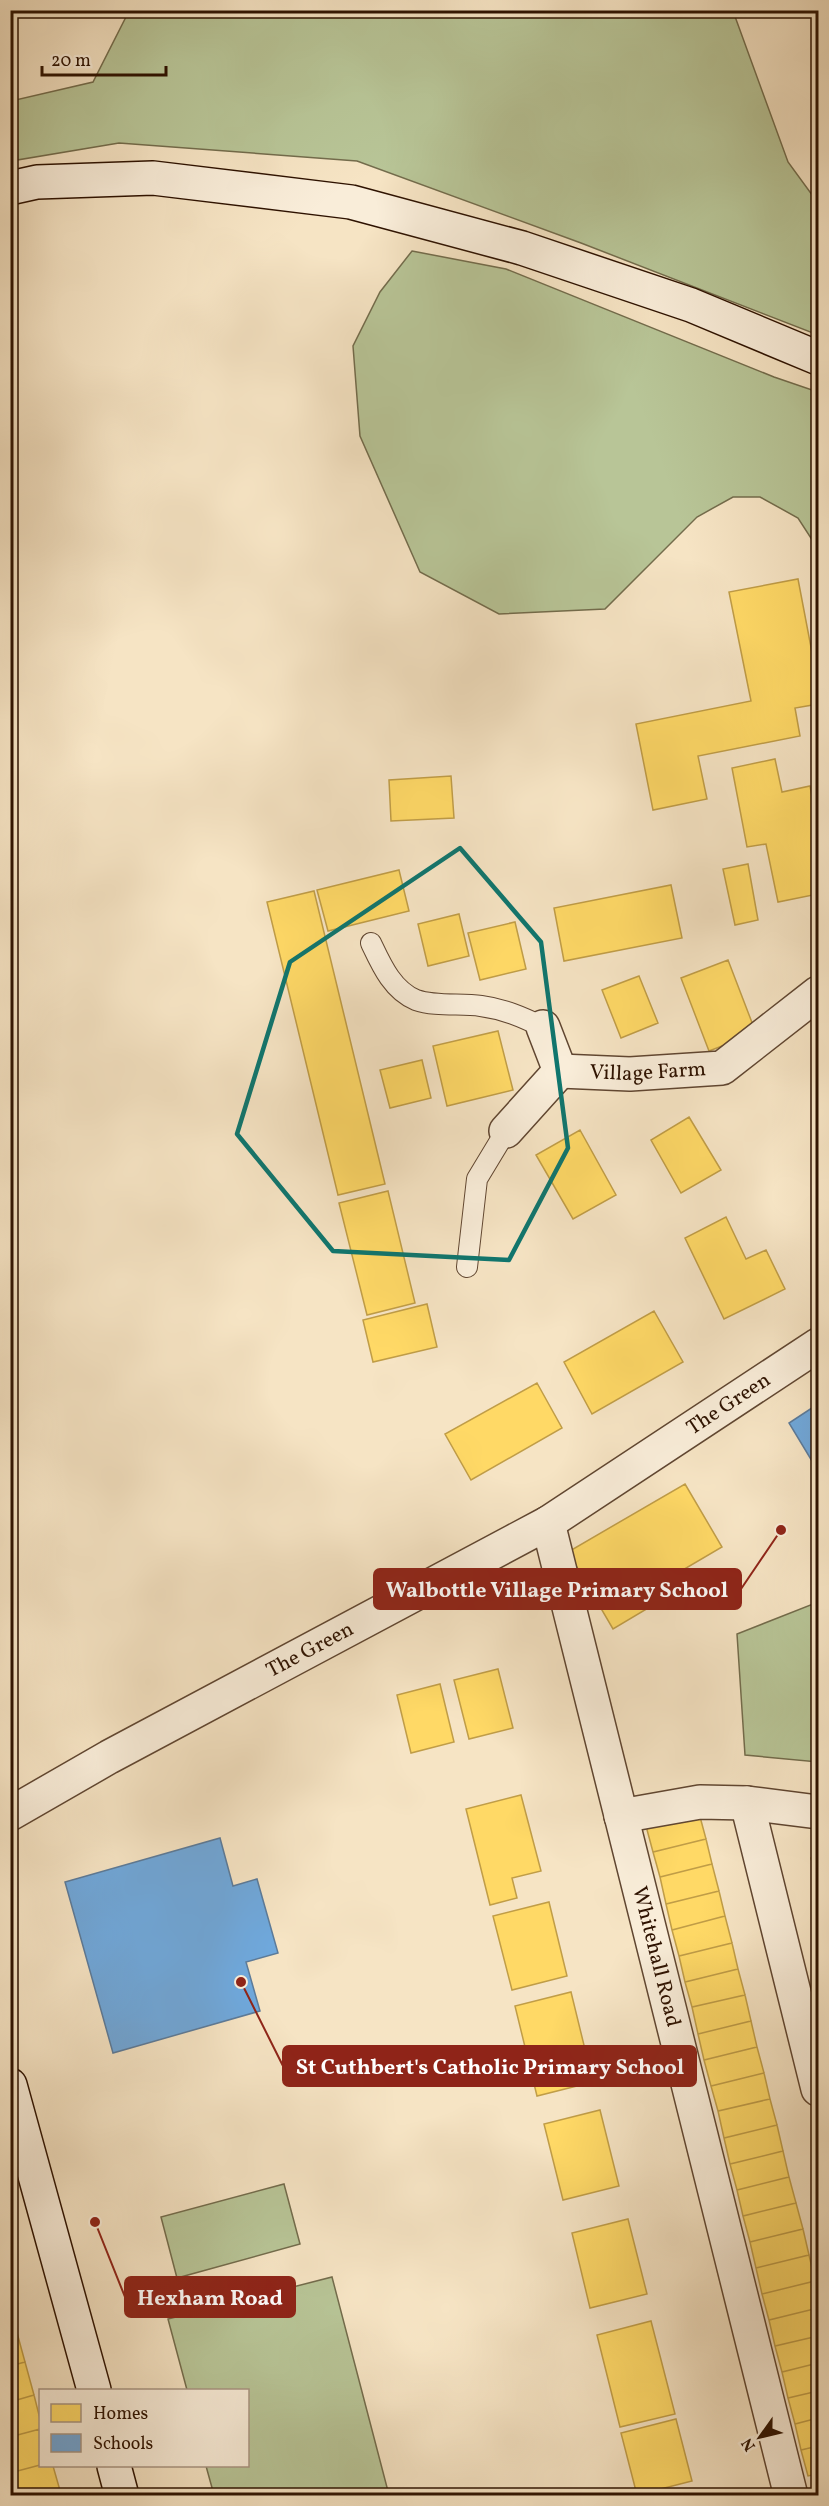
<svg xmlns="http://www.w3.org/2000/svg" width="829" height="2506" viewBox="0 0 829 2506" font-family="Vollkorn,serif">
	<rect width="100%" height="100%" fill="#f6e4c4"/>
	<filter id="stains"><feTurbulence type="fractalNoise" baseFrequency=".00333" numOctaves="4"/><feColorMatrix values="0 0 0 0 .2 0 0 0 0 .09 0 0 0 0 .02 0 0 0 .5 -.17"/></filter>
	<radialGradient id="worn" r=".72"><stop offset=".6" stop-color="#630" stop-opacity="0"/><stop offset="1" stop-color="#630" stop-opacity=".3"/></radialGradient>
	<path fill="#b8c597" stroke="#736c4c" stroke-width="1.5" d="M129,11h604l55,151 30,41v132l-237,-92 -224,-82 -238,-18 -108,18v-60l82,-19z
		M412,251l94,18 268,108 44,15v157l-20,-31 -38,-21h-27l-36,20 -92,92 -106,5 -79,-42 -60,-136 -7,-90 27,-54z
		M818,1602v160l-73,-7 -8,-121z
		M284,2184l16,60 -123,34 -16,-61z
		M332,2277l57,218h-175l-8,-29h42v-76h-61l-19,-71z"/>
	<path fill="#ffd966" stroke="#c09d47" stroke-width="1.5" d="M798,579l20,105v20l-23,4 5,28 -102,20 9,43 -54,11 -17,-86 115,-23 -22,-109z
		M775,759l7,33 28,-6 8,42v66l-40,8 -12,-58 -19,3 -15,-79z
		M451,776l3,42 -63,3 -2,-41z
		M748,864l10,56 -23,5 -12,-56z
		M399,870l10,41 -81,20 -11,-41z
		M671,885l11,53 -118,23 -10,-53z
		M314,891l71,293 -47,11 -71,-293z
		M459,914l10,42 -41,10 -10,-42z
		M515,922l11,47 -46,11 -12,-47z
		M728,960l28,73 -47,18 -28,-73z
		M639,976l19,47 -37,15 -19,-48z
		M498,1031l15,59 -66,16 -14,-60z
		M422,1060l9,38 -41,10 -10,-38z
		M689,1117l32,53 -40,23 -30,-53z
		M580,1130l36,65 -43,24 -37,-64z
		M388,1191l27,112 -48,12 -28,-112z
		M726,1217l20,42 20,-9 19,39 -61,30 -39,-81z
		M427,1304l10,43 -64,15 -10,-42z
		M654,1311l29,51 -91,52 -28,-52z
		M537,1383l25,45 -91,52 -26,-46z
		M685,1484l37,63 -70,41 8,13 -47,28 -45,-77z
		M498,1669l15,59 -44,11 -15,-59z
		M440,1684l14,58 -43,11 -14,-58z
		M521,1795l20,76 -29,7 5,20 -27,7 -24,-96z
		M699,1813l7,26 -53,13 -7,-26z
		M706,1839l6,25 -52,13 -7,-25z
		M818,1856v30l-7,-28z
		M712,1864l7,27 -53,13 -6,-27z
		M719,1891l6,25 -53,14 -6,-26z
		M549,1902l18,74 -55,14 -19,-74z
		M725,1916l7,27 -53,13 -7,-26z
		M732,1943l6,26 -53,13 -6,-26z
		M738,1969l7,26 -53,12 -7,-25z
		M571,1992l22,90 -56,14 -22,-90z
		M745,1995l6,26 -53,13 -6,-27z
		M751,2021l6,26 -53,13 -6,-26z
		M757,2047l7,26 -53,13 -7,-26z
		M764,2073l6,26 -52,12 -7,-25z
		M770,2099l7,26 -53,13 -6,-27z
		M600,2110l19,76 -56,14 -19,-76z
		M777,2125l6,26 -53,13 -6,-26z
		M783,2151l6,26 -52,13 -7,-26z
		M789,2177l7,26 -53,13 -6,-26z
		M796,2203l7,26 -53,13 -7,-26z
		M628,2219l19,75 -57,14 -18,-75z
		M803,2229l6,26 -53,13 -6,-26z
		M809,2255l6,26 -53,13 -6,-26z
		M815,2281l3,27 -49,12 -7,-26z
		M818,2308v28l-43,10 -6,-26z
		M10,2310l6,19 -6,2z
		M651,2321l24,93 -55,13 -23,-92z
		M16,2329l9,33 -15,4v-35z
		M818,2336v27l-36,9 -7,-26z
		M25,2362l9,33 -24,7v-36z
		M818,2363v28l-30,7 -6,-26z
		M818,2391v27l-23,6 -7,-26z
		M34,2395l6,24v10l-30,8v-35z
		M818,2418v28l-17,4 -6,-26z
		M676,2419l16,62 -55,14 -16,-62z
		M40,2429v36l-30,8v-36z
		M818,2446v28l-10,2 -7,-26z
		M40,2465l13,1 8,28 -51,2v-23z"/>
	<path fill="#6fa8dc" stroke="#5c7b9a" stroke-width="1.5" d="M818,1404v67l-29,-48z
		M220,1838l13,48 24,-7 21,74 -32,9 14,49 -147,42 -48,-171z"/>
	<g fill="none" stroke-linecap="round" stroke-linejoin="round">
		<defs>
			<path id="lane" d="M371,943c10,21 21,47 45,57 20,7 45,3 65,6 23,3 41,11 62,21
				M467,1267l10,-88 29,-48"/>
			<g id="street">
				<path id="s1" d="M560,1071l70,3 92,-6 96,-75"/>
				<path d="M506,1131l54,-60 -17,-44"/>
				<path id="s2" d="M548,1523l243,973"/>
				<path d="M747,1803l71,286"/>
				<path id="s3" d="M10,1814l99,-57 439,-234 270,-178"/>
				<path d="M621,1816l79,-14 47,1 71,9"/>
			</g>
			<path id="secondary" d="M10,188l27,-6 116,-4 198,24 171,46 169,57 127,53
				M10,2085l84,305
				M114,2466l8,30"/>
		</defs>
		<use href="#lane" stroke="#604631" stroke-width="22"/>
		<use href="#street" stroke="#604631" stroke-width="36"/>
		<use href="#secondary" stroke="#2e1200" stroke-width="36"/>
		<use href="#lane" stroke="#f9edd9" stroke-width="20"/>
		<use href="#street" stroke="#f9edd9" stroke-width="33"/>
		<use href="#secondary" stroke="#f9edd9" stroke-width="33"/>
	</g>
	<path fill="none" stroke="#0f766e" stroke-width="4.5" stroke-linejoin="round" d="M460,848l81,94 27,206 -59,112 -176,-9 -96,-117 53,-172z"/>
	<g text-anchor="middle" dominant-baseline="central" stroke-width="6" stroke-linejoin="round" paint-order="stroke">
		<g font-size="21" fill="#2e1200" stroke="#f9edd9">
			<text stroke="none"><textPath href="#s1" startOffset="88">Village Farm</textPath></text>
			<text stroke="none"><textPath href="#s3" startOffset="828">The Green</textPath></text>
			<text stroke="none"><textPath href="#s3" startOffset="342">The Green</textPath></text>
			<text stroke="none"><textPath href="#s2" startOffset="447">Whitehall Road</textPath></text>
		</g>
	</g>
	<path fill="none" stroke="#8f2418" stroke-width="2" d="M781 1530L741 1589M241 1982L283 2066M95 2222L125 2297"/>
	<g fill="#8f2418" stroke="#f9edd9" stroke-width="2">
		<circle cx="781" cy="1530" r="6"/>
		<circle cx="241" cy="1982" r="6"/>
		<circle cx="95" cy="2222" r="6"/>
	</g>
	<g fill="#8f2418" stroke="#8f2418" stroke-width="2">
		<rect x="374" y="1569" width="367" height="40" rx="6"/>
		<rect x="283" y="2046" width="413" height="40" rx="6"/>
		<rect x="125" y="2277" width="170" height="40" rx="6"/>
	</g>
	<g font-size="22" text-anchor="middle" font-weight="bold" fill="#fff">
		<text x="557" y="1597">Walbottle Village Primary School</text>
		<text x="490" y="2074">St Cuthbert's Catholic Primary School</text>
		<text x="210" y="2305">Hexham Road</text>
	</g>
	<rect width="829" height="2506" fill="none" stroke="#f6e4c4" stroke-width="36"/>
	<rect x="12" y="12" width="805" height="2482" fill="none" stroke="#2e1200" stroke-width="3"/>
	<rect x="18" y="18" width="793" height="2470" fill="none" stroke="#2e1200" stroke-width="1.5"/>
	<rect x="39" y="2389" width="210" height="78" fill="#f9edd9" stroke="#a89582" stroke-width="1.5"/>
	<rect x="51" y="2404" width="30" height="18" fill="#ffd966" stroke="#a89582" stroke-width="1.5"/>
	<text x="93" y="2419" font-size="18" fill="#2e1200">Homes</text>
	<rect x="51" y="2434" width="30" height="18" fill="#6fa8dc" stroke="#a89582" stroke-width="1.5"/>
	<text x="93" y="2449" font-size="18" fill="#2e1200">Schools</text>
	<g transform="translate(760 2437) rotate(236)" stroke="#f9edd9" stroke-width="4.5" paint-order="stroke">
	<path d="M0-4.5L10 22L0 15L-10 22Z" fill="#2e1200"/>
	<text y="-9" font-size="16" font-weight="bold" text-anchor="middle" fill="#2e1200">N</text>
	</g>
	<path d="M42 66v9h124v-9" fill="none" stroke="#2e1200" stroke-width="3"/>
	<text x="51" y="66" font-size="18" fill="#2e1200" stroke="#f9edd9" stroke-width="4.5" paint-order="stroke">20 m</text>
	<rect width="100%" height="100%" filter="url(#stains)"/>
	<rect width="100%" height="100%" fill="url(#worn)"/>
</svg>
